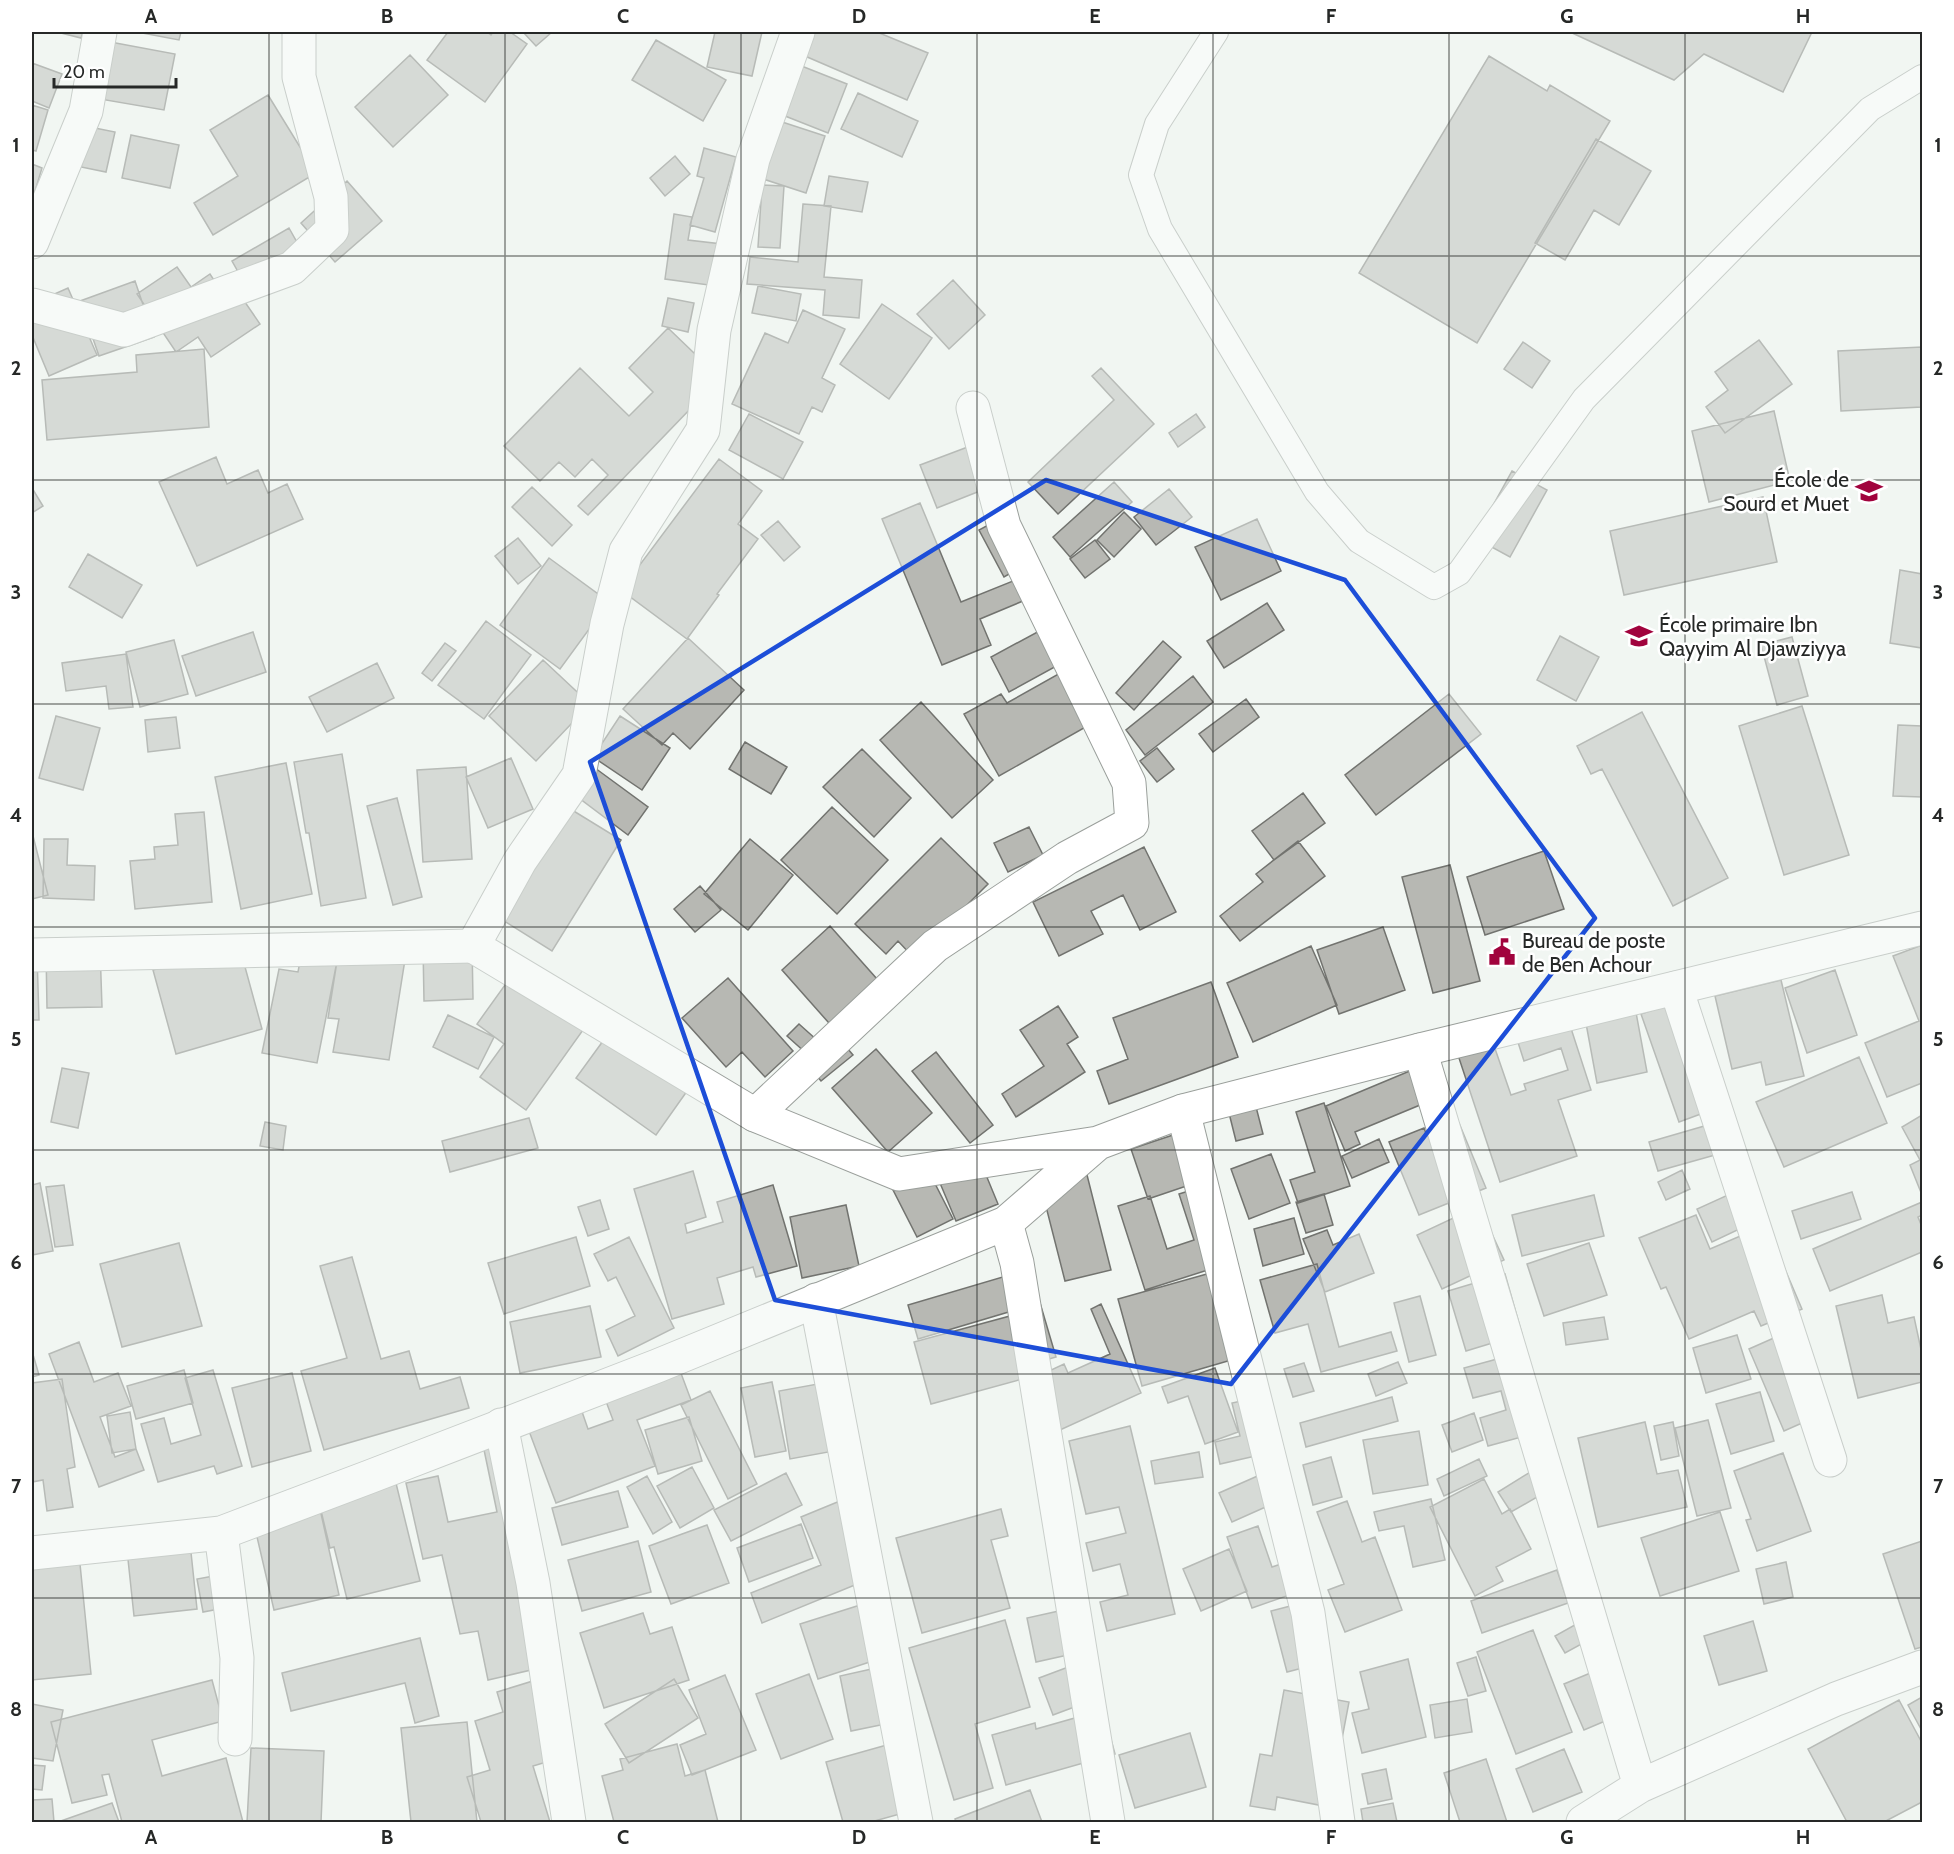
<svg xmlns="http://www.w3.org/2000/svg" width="1954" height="1854" viewBox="0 0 1954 1854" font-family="Cabin,sans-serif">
	<rect width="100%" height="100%" fill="#f1f6f2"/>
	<path fill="#b7b8b3" stroke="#72736f" stroke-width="1.5" d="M57,32h26l-2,6z
		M137,32h44l-2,8z
		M448,32h39l4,3 2,-3h17l17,12 -42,58 -58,-42z
		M523,32h29l-16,14z
		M715,32h47l-10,44 -45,-9z
		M798,32h79l51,21 -21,47 -116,-50z
		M1570,32h242l-29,60 -79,-38 -30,26z
		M656,40l70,40 -23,41 -71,-41z
		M105,41l70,13 -11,56 -70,-12z
		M410,55l38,40 -55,52 -38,-40z
		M1489,56l58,35 3,-6 60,36 -133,222 -118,-70z
		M32,63l30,11 -13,34 -17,-7z
		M799,65l48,19 -19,49 -48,-19z
		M858,93l60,28 -16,36 -61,-28z
		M268,95l48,78 -103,62 -19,-32 44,-27 -28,-46z
		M32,105l16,5 -12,41 -4,-1z
		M773,119l52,17 -19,57 -52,-17z
		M90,127l25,5 -9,40 -25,-5z
		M131,135l48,10 -9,43 -48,-10z
		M1596,139l55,32 -32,54 -25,-15 -29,50 -30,-17z
		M704,148l32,9 -21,75 -25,-7 14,-47 -7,-2z
		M675,156l15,18 -25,22 -15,-18z
		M32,164l10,4 -10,33z
		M829,176l39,6 -6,30 -38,-6z
		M347,181l35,40 -47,41 -34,-39z
		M762,185l22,1 -4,62 -22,-1z
		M803,204l28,2 -7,71 38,3 -3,38 -36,-3 2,-25 -78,-6 3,-27 48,5z
		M674,214l18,3 -4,23 34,4 -6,42 -51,-7z
		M289,228l18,32 -57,33 -18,-32z
		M177,267l14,20 19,-13 15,23 11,-8 24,35 -49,33 -13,-20 -22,15 -39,-58z
		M953,280l32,35 -36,34 -32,-35z
		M135,281l19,56 -55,19 -19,-55z
		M758,286l43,8 -5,27 -44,-8z
		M68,288l29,67 -48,21 -17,-41v-31z
		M668,298l26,5 -6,29 -26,-6z
		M882,304l50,34 -43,61 -49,-35z
		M803,310l42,19 -23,49 13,7 -13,27 -10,-5 -13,27 -67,-30 33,-71 23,10z
		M668,328l52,50 -132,137 -10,-9 30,-31 -16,-16 -17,18 -16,-15 -19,19 -36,-35 76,-78 49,48 24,-24 -24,-24z
		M1759,340l33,44 -67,49 -19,-26 22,-17 -13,-18z
		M1523,342l27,19 -18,27 -28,-19z
		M1922,347v60l-81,4 -3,-60z
		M204,349l5,78 -162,13 -5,-60 95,-8 -1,-17z
		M1101,368l53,56 -96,90 -30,-32 86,-82 -22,-24z
		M1774,411l16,70 -81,21 -17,-71z
		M749,414l54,28 -20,37 -54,-29z
		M1196,414l9,13 -27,20 -9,-14z
		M973,445l17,42 -53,21 -17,-43z
		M216,457l11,27 31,-14 10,23 19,-9 16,35 -106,47 -38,-84z
		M719,459l43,32 -24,33 20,15 -41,55 2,1 -32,44 -66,-49z
		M1512,471l35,19 -37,67 -35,-19z
		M1114,482l18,20 -62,55 -17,-20z
		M532,487l40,38 -20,21 -40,-39z
		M32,488l11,18 -11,7z
		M1169,489l23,28 -36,28 -22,-28z
		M1763,497l14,65 -153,33 -14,-64z
		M920,503l41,99 72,-29 9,20 -62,26 11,26 -49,20 -60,-146z
		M1124,512l17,17 -27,28 -17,-17z
		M1003,517l25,46 -24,14 -25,-47z
		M1257,519l24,52 -60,29 -26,-53z
		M778,521l22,26 -16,14 -23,-26z
		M518,538l23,28 -23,18 -23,-28z
		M1095,540l15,19 -25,19 -15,-19z
		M88,554l54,31 -20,33 -53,-31z
		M549,558l60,44 -49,67 -60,-44z
		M1900,570l22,4v74l-32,-5z
		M1267,603l17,27 -60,38 -17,-27z
		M486,621l45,34 -47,64 -46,-34z
		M1043,629l19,34 -53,29 -18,-35z
		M253,632l13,40 -70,24 -14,-40z
		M1560,636l39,21 -23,44 -39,-21z
		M1792,637l16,59 -31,9 -16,-60z
		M688,638l56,52 -54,59 -17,-16 -11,12 -39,-36z
		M174,640l14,54 -48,13 -14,-55z
		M1163,641l18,16 -47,53 -18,-17z
		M445,643l11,8 -24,30 -10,-8z
		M126,654l7,53 -24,2 -3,-23 -40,5 -4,-28z
		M543,660l47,44 -54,57 -47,-45z
		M377,663l17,35 -67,34 -18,-35z
		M1062,672l29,52 -92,52 -35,-62 37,-20 6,9z
		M1193,676l20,26 -68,53 -19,-25z
		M1449,694l32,40 -105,81 -31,-40z
		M1246,699l13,18 -46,35 -14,-18z
		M921,702l72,78 -41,38 -72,-78z
		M1802,706l47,149 -65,20 -45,-149z
		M1642,712l86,166 -55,28 -71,-137 -11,5 -14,-28z
		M56,716l44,12 -17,62 -44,-12z
		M620,716l50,32 -28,42 -49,-33z
		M176,717l4,31 -32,4 -3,-32z
		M1898,725l24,1v71l-29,-1z
		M745,742l42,25 -16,27 -42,-25z
		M1157,748l17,21 -17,13 -17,-21z
		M862,749l49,49 -37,39 -51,-50z
		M342,754l24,144 -45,8 -12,-73h-3l-12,-71z
		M511,758l22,51 -45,19 -22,-51z
		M286,763l26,131 -71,15 -26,-132z
		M466,767l6,92 -49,3 -6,-92z
		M595,768l53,39 -20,28 -53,-40z
		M1303,793l22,30 -51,37 -22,-29z
		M397,798l25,99 -29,8 -26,-99z
		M559,802l62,38 -69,111 -62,-39z
		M832,807l56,53 -51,54 -56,-54z
		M204,812l8,90 -77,7 -5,-48 25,-2 -1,-12 24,-2 -3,-31z
		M1029,827l14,28 -35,17 -14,-29z
		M32,832l16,63 -16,4z
		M941,838l47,46 -74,74 -16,-17 -12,13 -31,-30z
		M44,839h24l-1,26 28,1 -1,34 -51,-2z
		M750,839l43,36 -45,55 -44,-36z
		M1298,841l27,35 -85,65 -20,-25 43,-34 -7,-8z
		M1144,847l32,65 -36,18 -17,-35 -32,16 12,23 -44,22 -26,-54z
		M1544,851l20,58 -79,26 -18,-58z
		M1450,865l30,116 -47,12 -31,-116z
		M700,886l21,24 -26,22 -21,-23z
		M830,926l55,62 -49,43 -54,-61z
		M1383,927l22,63 -66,24 -22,-64z
		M305,934l36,7 -24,122 -55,-10 17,-84 19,3z
		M341,936l66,11 -18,113 -56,-8 6,-33 -11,-1z
		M472,944l1,55 -49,2 -1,-55z
		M239,945l23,84 -86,25 -23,-84z
		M1922,945v138l-35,14 -22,-54 54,-22 -26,-65z
		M1311,946l26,59 -84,37 -26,-59z
		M100,948l2,59 -55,1 -1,-58z
		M37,954l2,66h-7v-65z
		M1835,970l22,65 -50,18 -22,-65z
		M515,971l73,52 -62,87 -46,-33 24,-33 -27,-20z
		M728,978l65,73 -28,26 -23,-25 -16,15 -44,-49z
		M1781,980l23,96 -38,9 -5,-23 -29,7 -17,-73z
		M1211,982l27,75 -129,47 -12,-33 31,-12 -15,-41z
		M1691,997l37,107 -49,18 -38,-108z
		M1058,1006l20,31 -11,7 18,28 -69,45 -14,-23 42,-28 -24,-36z
		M1635,1007l12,65 -50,11 -12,-65z
		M448,1015l46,22 -16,32 -45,-22z
		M1567,1016l24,74 -33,10 19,56 -77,26 -44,-133 35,-12 20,58 15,-5 -2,-6 44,-14 -7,-22 -37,13 -9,-28z
		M799,1024l19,17 -11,13 -20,-18z
		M603,1041l94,36 -41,58 -80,-57z
		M841,1041l12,14 -32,26 -12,-15z
		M876,1049l56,64 -44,39 -56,-64z
		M936,1052l57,73 -23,18 -58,-72z
		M1859,1057l28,66 -103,44 -28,-65z
		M1436,1060l13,33 -94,39 5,12 -15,7 -19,-45z
		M62,1068l27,5 -11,55 -27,-6z
		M1255,1103l8,31 -27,7 -8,-32z
		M1324,1103l26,83 -52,17 -8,-23 25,-8 -19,-60z
		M1922,1115v44l-2,1 -18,-33z
		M529,1118l9,30 -88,24 -8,-31z
		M1732,1118l8,30 -82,23 -9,-29z
		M265,1122l21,4 -3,24 -23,-4z
		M1459,1123l27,65 -67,27 -30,-73 35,-14 3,8z
		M1197,1127l16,50 -65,22 -17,-50z
		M1379,1139l10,23 -37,16 -10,-22z
		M1271,1154l19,49 -41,16 -18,-50z
		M979,1158l19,46 -42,17 -19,-45z
		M1922,1159v36l-12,-30z
		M926,1166l27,53 -36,18 -27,-53z
		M1682,1170l8,19 -24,11 -8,-18z
		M693,1171l13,46 -21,7 2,9 36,-11 -6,-20 56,-17 24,81 -41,11 -3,-10 -36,11 7,26 -52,15 -38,-130z
		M1086,1171l25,99 -46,11 -25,-98z
		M40,1183l13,68 -21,4v-70z
		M1211,1184l25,77 -91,29 -27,-84 32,-10 17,53 27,-9 -15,-46z
		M64,1185l9,60 -18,2 -9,-60z
		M1852,1192l9,27 -60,20 -9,-28z
		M1324,1194l9,31 -27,8 -10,-31z
		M1730,1194l37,22 -55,26 -15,-33z
		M1594,1195l10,41 -82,20 -10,-41z
		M600,1200l9,29 -21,7 -10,-29z
		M1922,1202v13l-4,2 4,10v25l-92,39 -17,-42z
		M846,1205l13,61 -57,12 -12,-61z
		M1479,1206l25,54 -62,29 -25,-54z
		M1696,1215l14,34 56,-24 36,84 -41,17 -7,-15 -65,28 -23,-52 -5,2 -22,-51z
		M1294,1218l10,36 -41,12 -9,-37z
		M1327,1230l6,15 26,-11 15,39 -49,19 -22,-53z
		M576,1237l14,49 -86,28 -16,-51z
		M629,1237l45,91 -56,28 -12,-26 29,-14 -19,-39 -8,4 -14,-27z
		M179,1243l23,83 -80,21 -22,-83z
		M1589,1243l18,52 -63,21 -17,-52z
		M352,1257l29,102 28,-8 11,38 40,-12 9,31 -145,42 -23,-79 46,-13 -27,-92z
		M1317,1264l22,83 52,-15 6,19 -76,21 -13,-48 -33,9 -15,-53z
		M1030,1269l26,88 -28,8 -16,-54 -94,28 -10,-34z
		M1221,1270l24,86 -103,30 -24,-87z
		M1505,1274l17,60 -56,17 -18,-60z
		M1882,1295l6,28 26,-6 8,37v28l-64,16 -22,-92z
		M1420,1296l16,59 -27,7 -15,-59z
		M1101,1304l40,89 -81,37 -24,-53 28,-13 4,9 42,-19 -19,-45z
		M590,1306l11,51 -81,16 -10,-51z
		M1010,1316l16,62 -95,26 -17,-62z
		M1604,1317l4,22 -42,6 -3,-22z
		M1737,1335l14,44 -45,14 -13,-45z
		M1776,1337l35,82 -27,12 -35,-82z
		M79,1342l15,40 24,-9 13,33 -31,11 15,40 21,-8 8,21 -45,17 -50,-133z
		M32,1351l7,24 -7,2z
		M1523,1352l21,79 -56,15 -8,-28 26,-8 -5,-19 -28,7 -9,-30z
		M1398,1362l9,21 -31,13 -8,-22z
		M1304,1363l10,28 -21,6 -9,-28z
		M679,1368l12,32 -54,20 18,46 -99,37 -30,-80 53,-20 9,26 25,-9 -9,-24z
		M1215,1368l23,64 -33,12 -17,-48 -20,7 -6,-16z
		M184,1370l9,33 -57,16 -9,-33z
		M213,1370l29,96 -25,8 -3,-8 -56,16 -17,-58 23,-6 7,26 30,-9 -16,-57z
		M292,1373l19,78 -59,16 -20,-79z
		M62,1379l13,88 -8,2 6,38 -26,4 -4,-31 -11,2v-99z
		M834,1381l11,68 -55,10 -11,-68z
		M772,1382l14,69 -31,6 -14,-69z
		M710,1391l47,93 -29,15 -47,-94z
		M1760,1392l14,49 -43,13 -15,-50z
		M1260,1397l13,55 -53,12 -5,-22 25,-6 -8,-33z
		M1392,1397l6,24 -92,26 -6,-24z
		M130,1412l6,37 -24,4 -5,-37z
		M1474,1413l9,27 -31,12 -10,-27z
		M689,1417l13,44 -44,13 -13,-44z
		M1708,1420l23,88 -34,8 -22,-88z
		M1645,1422l12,52 21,-4 9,37 -89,20 -20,-89z
		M1673,1422l6,34 -18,4 -7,-34z
		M1130,1426l45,188 -68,17 -7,-29 28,-7 -8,-31 -27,7 -7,-28 40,-10 -7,-26 -33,7 -17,-73z
		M1419,1431l9,54 -55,9 -10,-54z
		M508,1439l49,225 -69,16 -10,-49 -18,3 -18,-79 -19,4 -17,-76 32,-7 10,46 49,-10 -14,-67z
		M1199,1452l4,25 -48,7 -4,-23z
		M1783,1453l28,78 -54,20 -11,-31 5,-1 -17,-48z
		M1331,1457l11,40 -29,8 -10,-40z
		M1479,1459l8,17 -43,20 -7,-17z
		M692,1467l22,41 -34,20 -23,-42z
		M1278,1467l12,29 -58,26 -13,-29z
		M393,1471l27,110 -73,18 -13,-52 -4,1 -14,-58z
		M1532,1471l12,22 -33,19 -13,-20z
		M786,1473l16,32 -71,36 -17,-31z
		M647,1476l25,46 -19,12 -26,-47z
		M1484,1479l18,35 8,-5 21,40 -35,18 7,14 -28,15 -45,-89z
		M618,1491l10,36 -66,18 -10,-37z
		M852,1496l32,77 -122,50 -11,-30 70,-28 -20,-48z
		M1431,1499l14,61 -32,7 -9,-41 -25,5 -5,-19z
		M1347,1501l15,41 13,-5 27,73 -57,22 -17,-42 16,-6 -27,-72z
		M320,1509l19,86 -65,15 -20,-86z
		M1001,1509l7,27 -17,4 19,68 -88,25 -26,-95z
		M1720,1512l19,59 -79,25 -19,-58z
		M801,1524l12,34 -64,24 -12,-34z
		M707,1525l22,58 -58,21 -22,-58z
		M1258,1526l14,41 30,-10 10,30 -60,21 -25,-71z
		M77,1534l14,140 -59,6v-141z
		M638,1541l13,51 -69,19 -14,-51z
		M1922,1541v106l-7,2 -32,-95z
		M190,1543l7,66 -63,7 -7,-66z
		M1229,1549l18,42 -46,20 -18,-42z
		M1786,1562l7,35 -29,7 -8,-35z
		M1557,1570l11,33 -86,30 -11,-32z
		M230,1573l5,33 -32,6 -6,-33z
		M876,1600l18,54 -76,25 -18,-55z
		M1302,1603l16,61 -31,8 -16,-61z
		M1086,1605l9,44 -59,13 -9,-44z
		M643,1613l7,21 22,-7 17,53 -85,28 -24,-75z
		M1589,1617l9,18 -33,18 -10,-17z
		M1005,1620l25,87 -55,17 18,64 -39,12 -45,-152z
		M1753,1621l14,50 -48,14 -15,-49z
		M1533,1630l39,102 -56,22 -39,-102z
		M420,1638l19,78 -24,7 -10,-40 -114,28 -9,-38z
		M1476,1657l10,34 -18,5 -11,-33z
		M1408,1659l18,78 -64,16 -10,-40 17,-4 -9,-37z
		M1087,1660l14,37 -48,18 -14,-37z
		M894,1664l11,56 -54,11 -11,-55z
		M1612,1664l19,46 -47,20 -20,-46z
		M809,1674l24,65 -52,20 -25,-65z
		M725,1675l31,75 -64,25 -12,-30 26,-11 -17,-44z
		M549,1676l24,78 -40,12 17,56h-69l-14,-45 23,-7 -15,-49 28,-9 -6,-20z
		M674,1679l24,39 -69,45 -24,-39z
		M212,1680l11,41 -71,19 10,36 64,-18 17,64h-121l-13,-48 -7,1 5,20 -35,8 -21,-81z
		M1284,1690l65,12 -20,105 -52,-10 -2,13 -25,-4 10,-52 12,2z
		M1922,1697v34l-14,-26z
		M1467,1699l5,33 -37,6 -5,-33z
		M1899,1700l23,43v59l-38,20h-37l-39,-73z
		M32,1704l31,6 -10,51 -21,-3z
		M1103,1710l12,44 -109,31 -14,-50 43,-12 1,6z
		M467,1722l10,100h-66l-10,-94z
		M1190,1733l16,54 -71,21 -16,-53z
		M901,1741l6,71 -36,10h-28l-17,-60z
		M677,1744l8,32 20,-6 13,52h-104l-12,-46 21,-6 -3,-11z
		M251,1748l73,3 -3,71h-74z
		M1564,1749l18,43 -49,20 -17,-43z
		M1486,1759l21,63h-47l-16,-49z
		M32,1765l13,1 -3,24 -10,-1z
		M1386,1769l6,30 -24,5 -6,-30z
		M1030,1790l12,32h-86l-1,-3z
		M52,1799l2,23h-22v-22z
		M112,1803l7,19h-61z
		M1393,1803l4,19h-34l-2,-13z"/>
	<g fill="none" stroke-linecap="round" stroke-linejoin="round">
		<defs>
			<path id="lane" d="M1216,32l-59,92 -16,51 19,54 157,263 42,49 75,46 25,-14 125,-174 286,-290 52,-32"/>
			<path id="street" d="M32,242l54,-131 14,-79
				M32,305l92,25 168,-62 40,-38 -1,-33 -32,-120v-45
				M32,955l441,-9
				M1676,988l154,472
				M1420,1050l220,736
				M1183,1111l125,502 30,209
				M755,1115l180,-169 132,-88 65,-35 -3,-40 -125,-257 -31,-118
				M1006,1223l11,40 91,559
				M816,1300l100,522
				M501,1425l32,158 36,239
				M221,1533l16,125 -2,81
				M1583,1822l57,-36 196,-87 86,-32"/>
			<path id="secondary" d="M798,32l-45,127 -39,171 -11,100 -77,121 -19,73 -28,151 -59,86 -47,85 282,169 144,59 199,-31
				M32,1553l189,-20 148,-56 288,-111 349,-143 92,-80 85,-32 237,-61 502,-122"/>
		</defs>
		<use href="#lane" stroke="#9a9f9b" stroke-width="26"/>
		<use href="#street" stroke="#9a9f9b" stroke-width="35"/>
		<use href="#secondary" stroke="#9a9f9b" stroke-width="35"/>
		<use href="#lane" stroke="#fff" stroke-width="24"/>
		<use href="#street" stroke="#fff" stroke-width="33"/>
		<use href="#secondary" stroke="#fff" stroke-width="33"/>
	</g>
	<path d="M0 0H1954V1854H0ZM1046,480l299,100 250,338 -364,466 -456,-84 -185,-538z" fill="#f1f6f2" fill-opacity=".55" fill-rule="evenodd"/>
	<path fill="none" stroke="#1d4ed8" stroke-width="4.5" stroke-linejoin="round" d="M1046,480l299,100 250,338 -364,466 -456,-84 -185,-538z"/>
	<path fill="none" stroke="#262827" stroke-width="1.5" stroke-opacity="0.55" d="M269,32v1790M505,32v1790M741,32v1790M977,32v1790M1213,32v1790M1449,32v1790M1685,32v1790M32,256h1890M32,480h1890M32,704h1890M32,927h1890M32,1150h1890M32,1374h1890M32,1598h1890"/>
	<defs>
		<symbol id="school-bare" viewBox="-9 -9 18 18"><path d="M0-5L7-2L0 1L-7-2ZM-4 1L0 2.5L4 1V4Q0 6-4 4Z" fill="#a1033d" stroke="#fff" stroke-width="2.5" paint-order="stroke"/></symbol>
		<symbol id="civic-bare" viewBox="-9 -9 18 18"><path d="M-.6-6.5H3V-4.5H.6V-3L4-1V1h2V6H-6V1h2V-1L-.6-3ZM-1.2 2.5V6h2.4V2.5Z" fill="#a1033d" stroke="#fff" stroke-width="2.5" paint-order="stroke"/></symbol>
	</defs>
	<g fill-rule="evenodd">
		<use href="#school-bare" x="1850" y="472" width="38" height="38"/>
		<use href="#school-bare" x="1620" y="617" width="38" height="38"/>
		<use href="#civic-bare" x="1483" y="933" width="38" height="38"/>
	</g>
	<g text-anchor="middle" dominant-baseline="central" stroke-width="5" stroke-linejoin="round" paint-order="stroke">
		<g font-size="21" fill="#262827" stroke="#fff" text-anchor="start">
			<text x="1849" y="479" text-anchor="end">École de<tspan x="1849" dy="24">Sourd et Muet</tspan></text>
			<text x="1659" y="624">École primaire Ibn<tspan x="1659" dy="24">Qayyim Al Djawziyya</tspan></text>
			<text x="1522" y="940">Bureau de poste<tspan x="1522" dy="24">de Ben Achour</tspan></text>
		</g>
	</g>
	<rect width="1954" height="1854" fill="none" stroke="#ffffff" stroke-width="66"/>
	<path d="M54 78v9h122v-9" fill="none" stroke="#262827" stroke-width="3"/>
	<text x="63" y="78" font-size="18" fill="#262827" stroke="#ffffff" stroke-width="4.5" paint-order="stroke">20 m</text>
	<rect x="33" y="33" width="1888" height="1788" fill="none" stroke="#262827" stroke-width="2"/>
	<g font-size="20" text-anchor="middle" font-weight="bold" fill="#262827">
		<text x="151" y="23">A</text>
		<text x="387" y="23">B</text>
		<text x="623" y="23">C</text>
		<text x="859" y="23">D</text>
		<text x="1095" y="23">E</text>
		<text x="1331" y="23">F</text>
		<text x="1567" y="23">G</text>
		<text x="1803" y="23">H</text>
		<text x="16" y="152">1</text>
		<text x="1938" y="152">1</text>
		<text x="16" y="375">2</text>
		<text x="1938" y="375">2</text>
		<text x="16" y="599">3</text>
		<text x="1938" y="599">3</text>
		<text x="16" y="822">4</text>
		<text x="1938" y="822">4</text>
		<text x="16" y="1046">5</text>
		<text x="1938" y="1046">5</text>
		<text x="16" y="1269">6</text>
		<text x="1938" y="1269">6</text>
		<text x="16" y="1493">7</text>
		<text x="1938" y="1493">7</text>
		<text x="16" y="1716">8</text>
		<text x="1938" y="1716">8</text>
		<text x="151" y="1844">A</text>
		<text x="387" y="1844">B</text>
		<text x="623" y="1844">C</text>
		<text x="859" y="1844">D</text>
		<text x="1095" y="1844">E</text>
		<text x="1331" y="1844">F</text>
		<text x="1567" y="1844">G</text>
		<text x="1803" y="1844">H</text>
	</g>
</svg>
